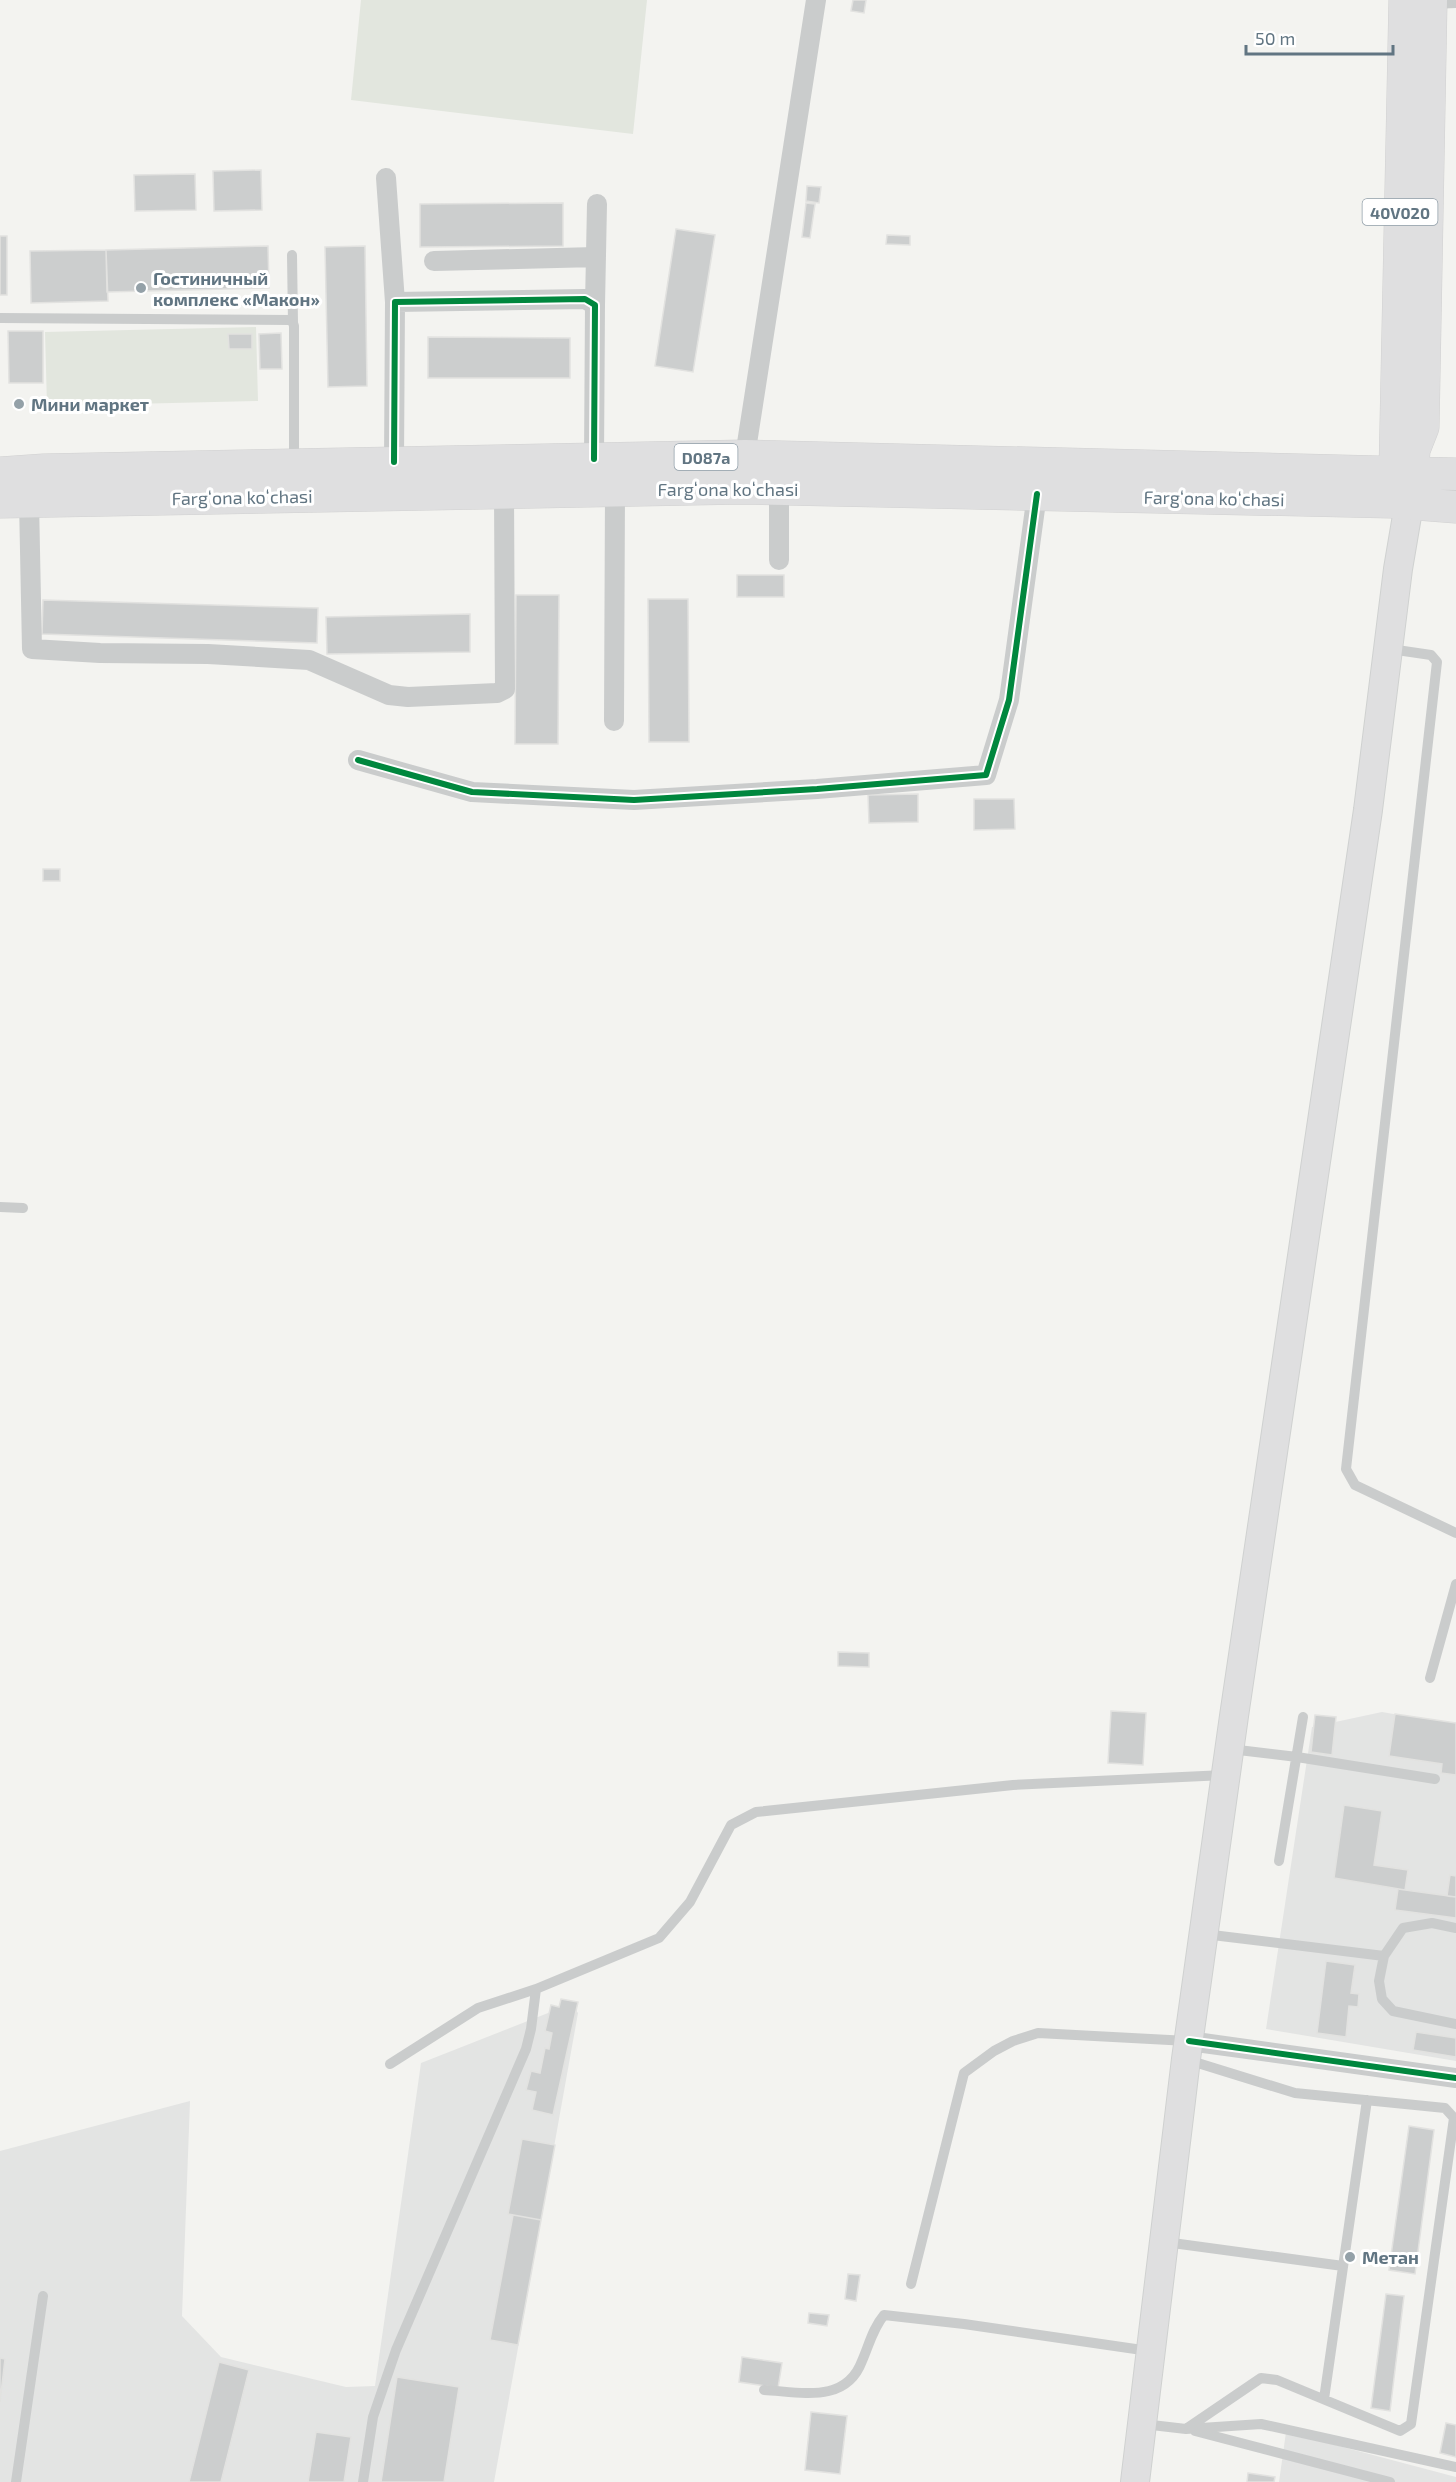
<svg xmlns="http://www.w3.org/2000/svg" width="1456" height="2482" viewBox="0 0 1456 2482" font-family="'Exo 2',sans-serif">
	<rect width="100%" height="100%" fill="#f3f3f0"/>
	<path fill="#e3e4e3" d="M1382,1712l74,13v336l-190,-32 46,-302z
		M571,2004l7,9 -84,469h-494v-331l190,-50 -8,215 39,41 125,30 29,-1 46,-323z
		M1286,2432l170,45v5h-177z"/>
	<path fill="#e2e6de" d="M361,0h286l-14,134 -282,-34z
		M256,327l2,74 -211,5 -2,-74z"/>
	<path fill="#cccece" stroke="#e2e2e0" stroke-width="1.5" d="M853,0h13l-2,13 -13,-2z
		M261,170l1,40 -48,1 -1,-40z
		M195,174l1,36 -61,1 -1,-36z
		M807,186l14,1 -2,16 -13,-2z
		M563,203v43l-143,1v-43z
		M806,203l9,1 -5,34 -8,-1z
		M676,229l39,6 -22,137 -38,-6z
		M887,235l23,1v9l-24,-1z
		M0,236h7v59h-7z
		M268,246l1,42 -162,4 -1,-42z
		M365,246l2,140 -39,1 -3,-140z
		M106,250l2,51 -77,2 -1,-52z
		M8,331h35v52h-34z
		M281,333l1,36h-22l-1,-35z
		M228,334h24v15h-23z
		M428,337l142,1v40h-142z
		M737,575h47v22h-47z
		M516,595h43l-1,149h-43z
		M648,599h40l1,143h-40z
		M43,600l275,8 -1,35 -275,-9z
		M470,614v38l-143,2 -1,-37z
		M918,794v28l-49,1 -1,-28z
		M974,799h40l1,30 -41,1z
		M43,869h17v12h-17z
		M838,1652l31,1v14l-31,-1z
		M1111,1711l35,2 -3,52 -35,-2z
		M1395,1714l61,9v52l-15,-2 1,-9 -53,-8z
		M1315,1715l21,2 -4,38 -21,-3z
		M1344,1805l38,6 -8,54 34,5 -3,20 -71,-12z
		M1450,1875l6,1v21l-9,-1z
		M1398,1889l58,8v21l-61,-8z
		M1326,1961l29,4 -4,28 8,1 -1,13 -9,-1 -3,31 -29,-4z
		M561,1999l17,3 -25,113 -21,-5 4,-18 -10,-2 5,-19 9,2 5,-25 4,1 3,-16 -7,-2 6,-26 8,2z
		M1416,2032l40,6v19l-43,-7z
		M1409,2126l25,4 -19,144 -26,-4z
		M522,2139l33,6 -14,75 -33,-6z
		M513,2215l28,5 -23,125 -28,-5z
		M848,2274l12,1 -4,26 -11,-2z
		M1386,2294l18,2 -14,115 -19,-3z
		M809,2313l20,2 -2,11 -19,-3z
		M742,2357l40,6 -4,25 -39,-6z
		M0,2358l5,1 -5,43z
		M219,2362l30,8 -28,112h-32z
		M397,2377l62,10 -15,95h-63z
		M811,2412l36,4 -7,58 -35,-4z
		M1446,2423l10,2v32l-16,-4z
		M316,2432l35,5 -7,45h-36z
		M1248,2473l27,4 -1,5h-27z"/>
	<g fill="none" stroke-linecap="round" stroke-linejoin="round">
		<defs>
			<path id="secondary" d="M1135,2482l51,-423 48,-343 134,-906 30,-241 11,-65"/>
			<path id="primary" d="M0,473l44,-3 701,-14 711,18
				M1395,473l10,-473
				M1411,492l3,-42 9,-23 8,-427
				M0,502l744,-14 648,14 64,5"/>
		</defs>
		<use href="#secondary" stroke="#cfd1d0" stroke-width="30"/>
		<use href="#primary" stroke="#d1d1d1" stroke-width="33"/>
		<path stroke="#cacccc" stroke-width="10" d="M1432,4l24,-1
			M292,255l1,68
			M0,318l292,2 2,6v136
			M1390,649l41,6 6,7 -91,807 9,16 101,48
			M0,1207l23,1
			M1430,1678l26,-94
			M1230,1749l67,8 138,22
			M1279,1861l24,-144
			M1456,1928l-24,-5 -29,5 -19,28 -5,25 3,18 11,12 63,13
			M1204,1934l180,22
			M390,2064l88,-56 58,-19 123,-51 31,-36 41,-77 25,-13 257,-27 212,-10
			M1165,2242l178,24
			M911,2284l53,-211 30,-22 19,-10 25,-8 150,8
			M764,2390c37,2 82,14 98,-29 7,-16 11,-33 22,-46l80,9 185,27
			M1324,2399l43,-299
			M1143,2424l43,5 75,-51 16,2 123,51 11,-7 43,-306 -9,-10 -150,-15 -107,-33
			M1186,2429l75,-5 195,43
			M1195,2431l195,51
			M16,2482l27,-186
			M363,2482l10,-65 23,-67 130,-301 5,-20 5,-40"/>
		<path stroke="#cacccc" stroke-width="20" d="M386,178l9,124
			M434,261l162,-4
			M595,305l2,-101
			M745,456l71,-456
			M394,462l1,-160 190,-3 10,6 -1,154
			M779,488v72
			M29,501l3,148 68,4 108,1 101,6 80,35 19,2 89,-4 8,-4 -1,-197
			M614,721l1,-231
			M358,760l114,32 162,8 183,-11 169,-14 23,-75 28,-206
			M1189,2041l267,37"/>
		<use href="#secondary" stroke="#dfdfe0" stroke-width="28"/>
		<use href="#primary" stroke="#dfdfe0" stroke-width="32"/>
		<defs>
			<path id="cycleway" d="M394,462l1,-160 190,-3 10,6 -1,154
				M358,760l114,32 162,8 183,-11 169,-14 23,-75 28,-206
				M1189,2041l267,37"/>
		</defs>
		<use href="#cycleway" stroke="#fff" stroke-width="10"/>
		<use href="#cycleway" stroke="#00873e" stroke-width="6"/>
	</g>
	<g fill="#94a1a8" stroke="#fff" stroke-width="2">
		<circle cx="141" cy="288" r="6"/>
		<circle cx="19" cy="404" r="6"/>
		<circle cx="1350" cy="2257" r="6"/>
	</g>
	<g text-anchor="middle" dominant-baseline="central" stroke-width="6" stroke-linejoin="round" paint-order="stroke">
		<g fill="#fff" stroke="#909ea8" stroke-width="1.5">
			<rect x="1362.5" y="199" width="75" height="26" rx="4.5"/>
			<rect x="674.5" y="444" width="63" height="26" rx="4.5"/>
		</g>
		<g font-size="16" font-weight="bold" fill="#617582">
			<text x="1400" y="212">40V020</text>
			<text x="706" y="457">D087a</text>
		</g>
		<g font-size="18" font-weight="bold" fill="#617582" stroke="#fff" text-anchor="start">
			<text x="153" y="278">Гостиничный<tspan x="153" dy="21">комплекс «Макон»</tspan></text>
			<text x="31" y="404">Мини маркет</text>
			<text x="1362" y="2257">Метан</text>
		</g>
		<g font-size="18" fill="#617582" stroke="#fff">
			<text x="728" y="489">Fargʻona koʻchasi</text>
			<text transform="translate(242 497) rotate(-1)">Fargʻona koʻchasi</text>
			<text transform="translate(1214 498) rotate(1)">Fargʻona koʻchasi</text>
		</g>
	</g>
	<path d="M1246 45v9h147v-9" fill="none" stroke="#617582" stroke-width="3"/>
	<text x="1255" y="45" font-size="18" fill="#617582" stroke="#ffffff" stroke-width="4.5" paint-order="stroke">50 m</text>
</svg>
